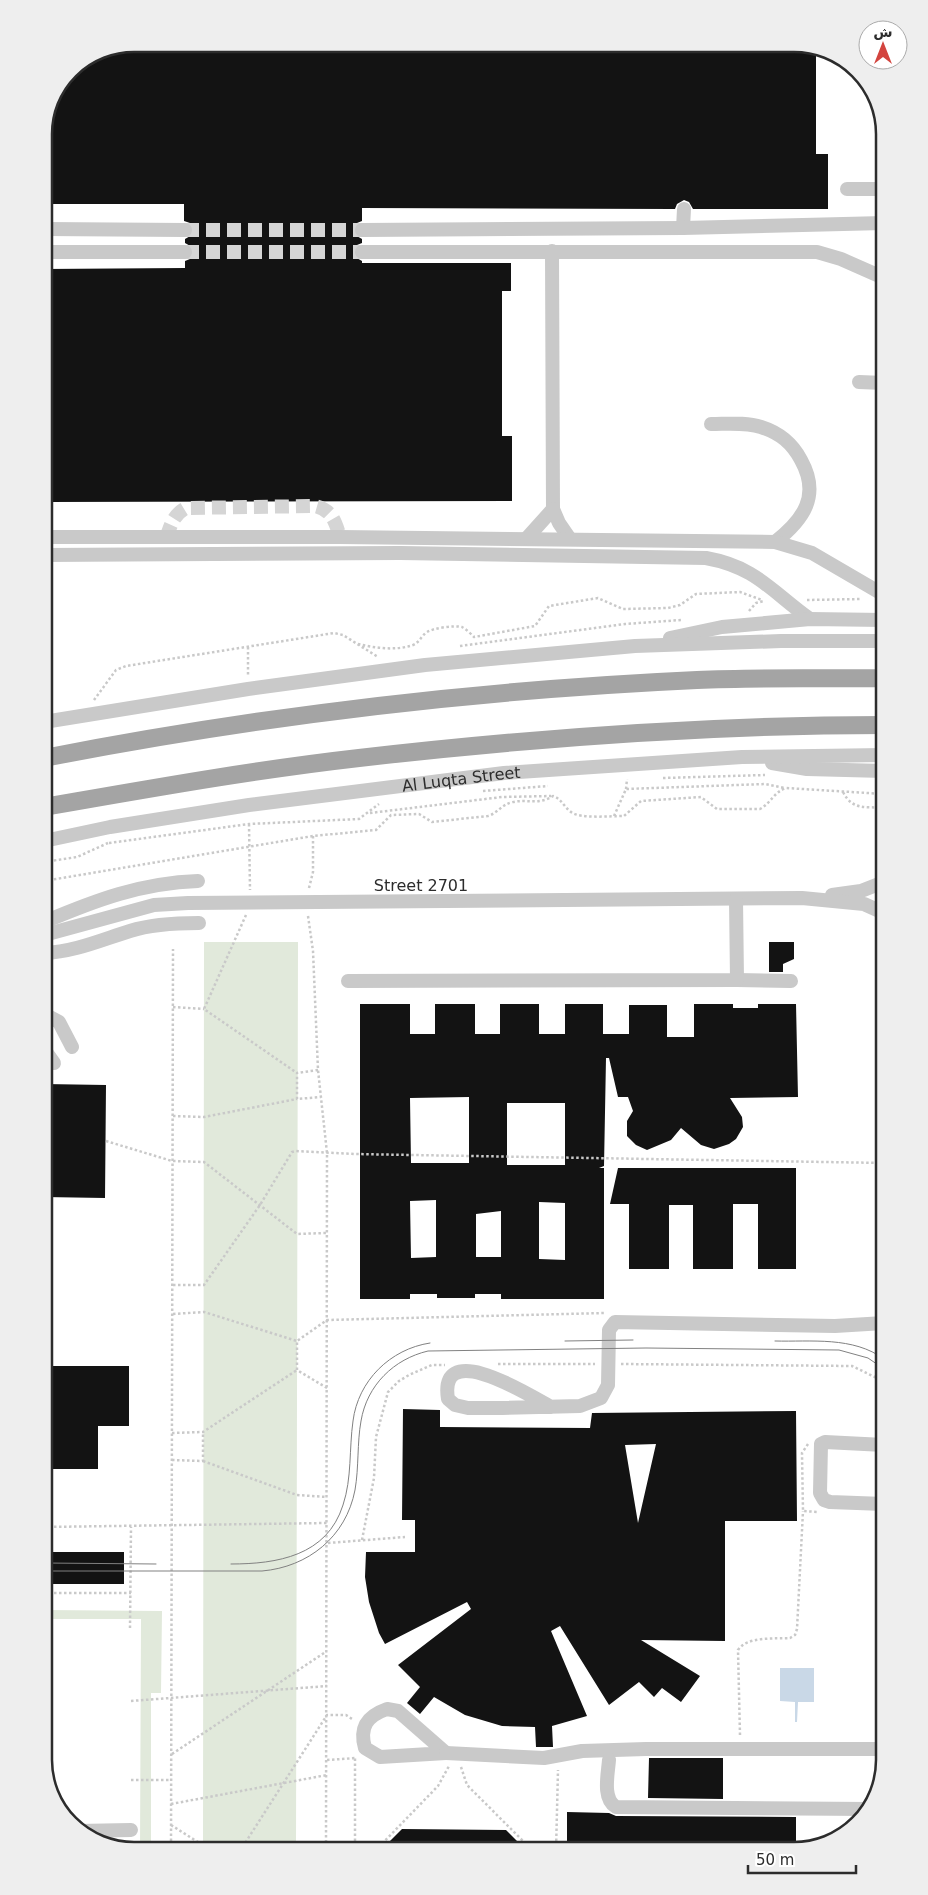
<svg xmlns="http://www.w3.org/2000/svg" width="928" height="1895" viewBox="0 0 928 1895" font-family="'DejaVu Sans',Cairo,sans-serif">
	<rect width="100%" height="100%" fill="#fff"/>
	<path fill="#e1e9db" d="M204,942h94l-2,909h-93z
		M44,1610l118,1 -1,82h-10v158h-11l1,-232h-97z"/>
	<path fill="#c9d8e7" d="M780,1668h34v34h-16l-1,20h-2v-20l-15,-1z"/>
	<path fill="#131313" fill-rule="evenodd" d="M135,44h664l17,6v104h12v55h-135l-4,-7 -5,-2 -7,4 -2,5 -313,-1v13l-5,2 -4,7 2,5 7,4v4l-5,2 -4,7 2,5 7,4v2h149v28h-9v145h10v65l-468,1v-233l141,-1v-7l5,-2 4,-7 -2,-5 -7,-4v-4l7,-4 2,-5 -4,-7 -6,-2v-17h-140v-75l27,-59 29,-19z
		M769,942h25v17l-11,5v8h-14z
		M360,1004h50v30h25v-30h40v30h25v-30h39v30h26v-30h38v30h26v-29h38v32h27v-33h39v4h25v-4h38l2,93 -68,1 12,19 1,10 -7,12 -7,5 -15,5 -13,-4 -20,-17 -10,12 -24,10 -11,-5 -9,-9v-15l6,-10 -5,-14h-10l-9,-39h-3l-2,108 -5,2h5v131h-103v-5h-26v4h-38v-4h-27v5h-50zM469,1097v66h-58l-1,-65zM507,1103h58v62h-58zM436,1200v57l-25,1 -1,-57zM539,1202l26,1v57l-26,-1zM501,1211v46h-25v-43z
		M44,1084l62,1 -1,113 -61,-1z
		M618,1168h178v101h-38v-65h-25v65h-40v-64h-24v64h-40v-65h-19z
		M44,1366h85v60h-31v43h-54z
		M403,1409l37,1v17l150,1 2,-15 204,-2 1,110h-72v120l-84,-1 59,36 -19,26 -19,-14 -8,9 -15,-15 -30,23 -49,-79 -9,5 36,85 -35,10 1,21h-17l-1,-20 -33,-1 -37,-11 -31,-18 -14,17 -13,-11 13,-16 -22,-22 73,-56 -4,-7 -82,42 -6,-11 -10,-31 -4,-25 1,-25h49v-32h-13zM656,1444l-18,79 -13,-78z
		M44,1552h80v32h-80z
		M649,1758h74v41l-75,-1z
		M567,1812l42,1 7,3 180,1v34h-229z
		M402,1829l104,1 21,21h-147z"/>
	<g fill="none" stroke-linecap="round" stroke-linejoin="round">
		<path stroke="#d5d5d5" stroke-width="14" stroke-dasharray="14 7" stroke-linecap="butt" d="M185,230h177
			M185,252h177
			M166,538c5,-13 7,-23 20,-30l129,-2c17,4 20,15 25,31"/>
		<path stroke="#c9c9c9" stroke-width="2.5" stroke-dasharray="2.5 2.5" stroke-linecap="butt" d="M807,600l55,-1
			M749,611l7,-8 8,-2
			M358,644c17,4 38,7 55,1 7,-3 8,-9 14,-13 7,-4 27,-7 35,-5 4,2 9,7 12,10l61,-11 14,-20 49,-8 25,11 45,-1 12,-3 16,-11 44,-2 22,8
			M460,646l165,-22 56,-4
			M248,647v28
			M94,700l22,-30 10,-4 208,-33 9,2 35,22
			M663,778l102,-3
			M626,789l1,-10
			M483,791l65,-5
			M843,792c10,19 22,14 41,16
			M370,813l132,-16 49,-1
			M614,816l12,-27 139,-5 20,4
			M249,824l1,66
			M109,843l140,-19 110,-5 20,-15
			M44,862l33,-5 31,-14
			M44,881l269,-45 63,-6 15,-15 28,-1 13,8 56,-6c10,-3 14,-12 25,-14 14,-3 27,3 40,-6 9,3 10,10 18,16 9,7 40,4 53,4l17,-15 60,-4 16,12h43c11,-6 14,-17 26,-21l98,6
			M309,888l4,-16v-36
			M246,915l-42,94 93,64
			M308,916l5,35 5,119 9,83 -1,698
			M173,1007l31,2
			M318,1070l-21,3v26l24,-2
			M173,1116l31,1 93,-18
			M106,1141l66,20 32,1 93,72 30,-1
			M173,1285h31l56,-80 32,-53 4,-1 58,3 530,9
			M173,1314l31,-2 93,29
			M498,1364h97
			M621,1364l231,2 29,14
			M327,1388l-30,-18v-29l30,-21 278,-7
			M172,1433l31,-1 94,-62
			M808,1444l-6,9 1,58 15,1
			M172,1460l31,1v-29
			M203,1461l94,34 30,2
			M884,1517v220
			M44,1527l283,-4
			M362,1540l12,-62 2,-41 12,-45 11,-11 10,-6 23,-10h13
			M328,1543l77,-6
			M44,1593h87
			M130,1628l1,-101
			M131,1701l196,-15
			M740,1735l-2,-85c9,-14 37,-11 52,-12l5,-3 2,-6 6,-118
			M172,1754l155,-103
			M327,1760l29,-2
			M461,1767l6,18 66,66
			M131,1780h40
			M171,1804l156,-29
			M171,1825l41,26
			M171,1851l2,-902
			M240,1851l87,-136h19l6,4
			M355,1851v-93
			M375,1851l63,-65 11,-20
			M556,1851l2,-81"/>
		<g stroke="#c9c9c9" stroke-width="14">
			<path d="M847,189h37"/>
			<path d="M683,228l1,-19"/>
			<path d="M44,229l141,1"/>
			<path d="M362,230l321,-2 201,-5"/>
			<path d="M552,251l1,258 6,14 11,16"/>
			<path d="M44,252h141"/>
			<path d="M362,252h455l24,7 43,19"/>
			<path d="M859,382l25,1"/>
			<path d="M711,424c16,0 35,-2 50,3 19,6 31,16 40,33 20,36 2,60 -26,82"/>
			<path d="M44,537h296l435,5 37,11 72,42"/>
			<path d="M527,538l26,-29"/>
			<path d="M44,555l356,-2 306,5c50,9 65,33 104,61"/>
			<path d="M670,638l52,-11 88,-8 74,1"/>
			<path d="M44,722l204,-33 177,-24 210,-19 146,-5h103"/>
			<path d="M772,763l35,6 77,2"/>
			<path id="s1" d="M44,841l66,-14 139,-22 255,-32 238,-16 142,-2"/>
			<path d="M832,895l29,-4 23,-9"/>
			<path d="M44,922c52,-22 97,-39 154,-41"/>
			<path d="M44,935l110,-30 34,-2 614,-5 62,6 20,9"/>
			<path d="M44,953c30,-1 57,-13 86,-22 22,-7 46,-8 69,-8"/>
			<path d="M737,980l54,1"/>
			<path d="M348,981l389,-1 -1,-81"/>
			<path d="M44,1014l15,8 13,25"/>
			<path d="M44,1049l10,14"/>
			<path d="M551,1407c-20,-11 -113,-70 -103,-8l7,6 13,3h34l78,-2 21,-8 7,-13 1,-55 6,-8 220,4 49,-3"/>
			<path d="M884,1504l-54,-2 -6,-2 -4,-7 1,-49 4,-2 59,3"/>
			<path d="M387,1709l11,2 48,42 -66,4 -15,-9c-6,-21 2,-32 22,-39z"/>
			<path d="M446,1753l98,5 38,-7 64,-2h238"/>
			<path d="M609,1760c-1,14 -7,39 7,47l253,2"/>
			<path d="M78,1831l53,-1"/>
		</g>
		<path stroke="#a4a4a4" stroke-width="18" d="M44,758c215,-42 434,-68 653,-78 62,-3 125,-1 187,-2
			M44,807c104,-18 209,-37 315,-49 174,-20 349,-33 525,-33"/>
		<path stroke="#818181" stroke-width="1" d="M565,1341l68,-1
			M775,1341c36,1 78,-5 109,18
			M44,1563l112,1
			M231,1564c46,0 96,-8 112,-59 9,-27 6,-56 10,-84 5,-40 37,-72 77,-78
			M44,1571h218c46,-4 84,-34 93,-81 4,-23 2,-47 6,-69 6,-36 33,-62 67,-70l218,-3 193,2 29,8 16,11"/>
	</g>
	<g text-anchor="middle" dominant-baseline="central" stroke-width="5" stroke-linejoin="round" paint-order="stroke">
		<g font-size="16" fill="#2c2c2c" stroke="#fff">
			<text stroke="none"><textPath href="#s1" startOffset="422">Al Luqta Street</textPath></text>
			<text x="421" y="885">Street 2701</text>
		</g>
	</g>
	<path d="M0 0H928V1895H0ZM134 52H794A82 82 0 0 1 876 134V1760A82 82 0 0 1 794 1842H134A82 82 0 0 1 52 1760V134A82 82 0 0 1 134 52Z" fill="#eee" fill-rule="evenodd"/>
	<path fill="none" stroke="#2c2c2c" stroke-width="2.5" d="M134 52H794A82 82 0 0 1 876 134V1760A82 82 0 0 1 794 1842H134A82 82 0 0 1 52 1760V134A82 82 0 0 1 134 52Z"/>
	<g transform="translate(883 45)"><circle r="24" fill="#ffffff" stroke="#ababab"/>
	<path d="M0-4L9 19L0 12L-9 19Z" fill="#d3443e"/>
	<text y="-8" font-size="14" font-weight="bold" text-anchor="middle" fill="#2c2c2c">ش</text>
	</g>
	<path d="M748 1865v8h108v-8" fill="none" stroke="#2c2c2c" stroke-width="2.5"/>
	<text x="756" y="1865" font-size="15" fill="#2c2c2c" stroke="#ffffff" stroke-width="4" paint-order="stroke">50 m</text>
</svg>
